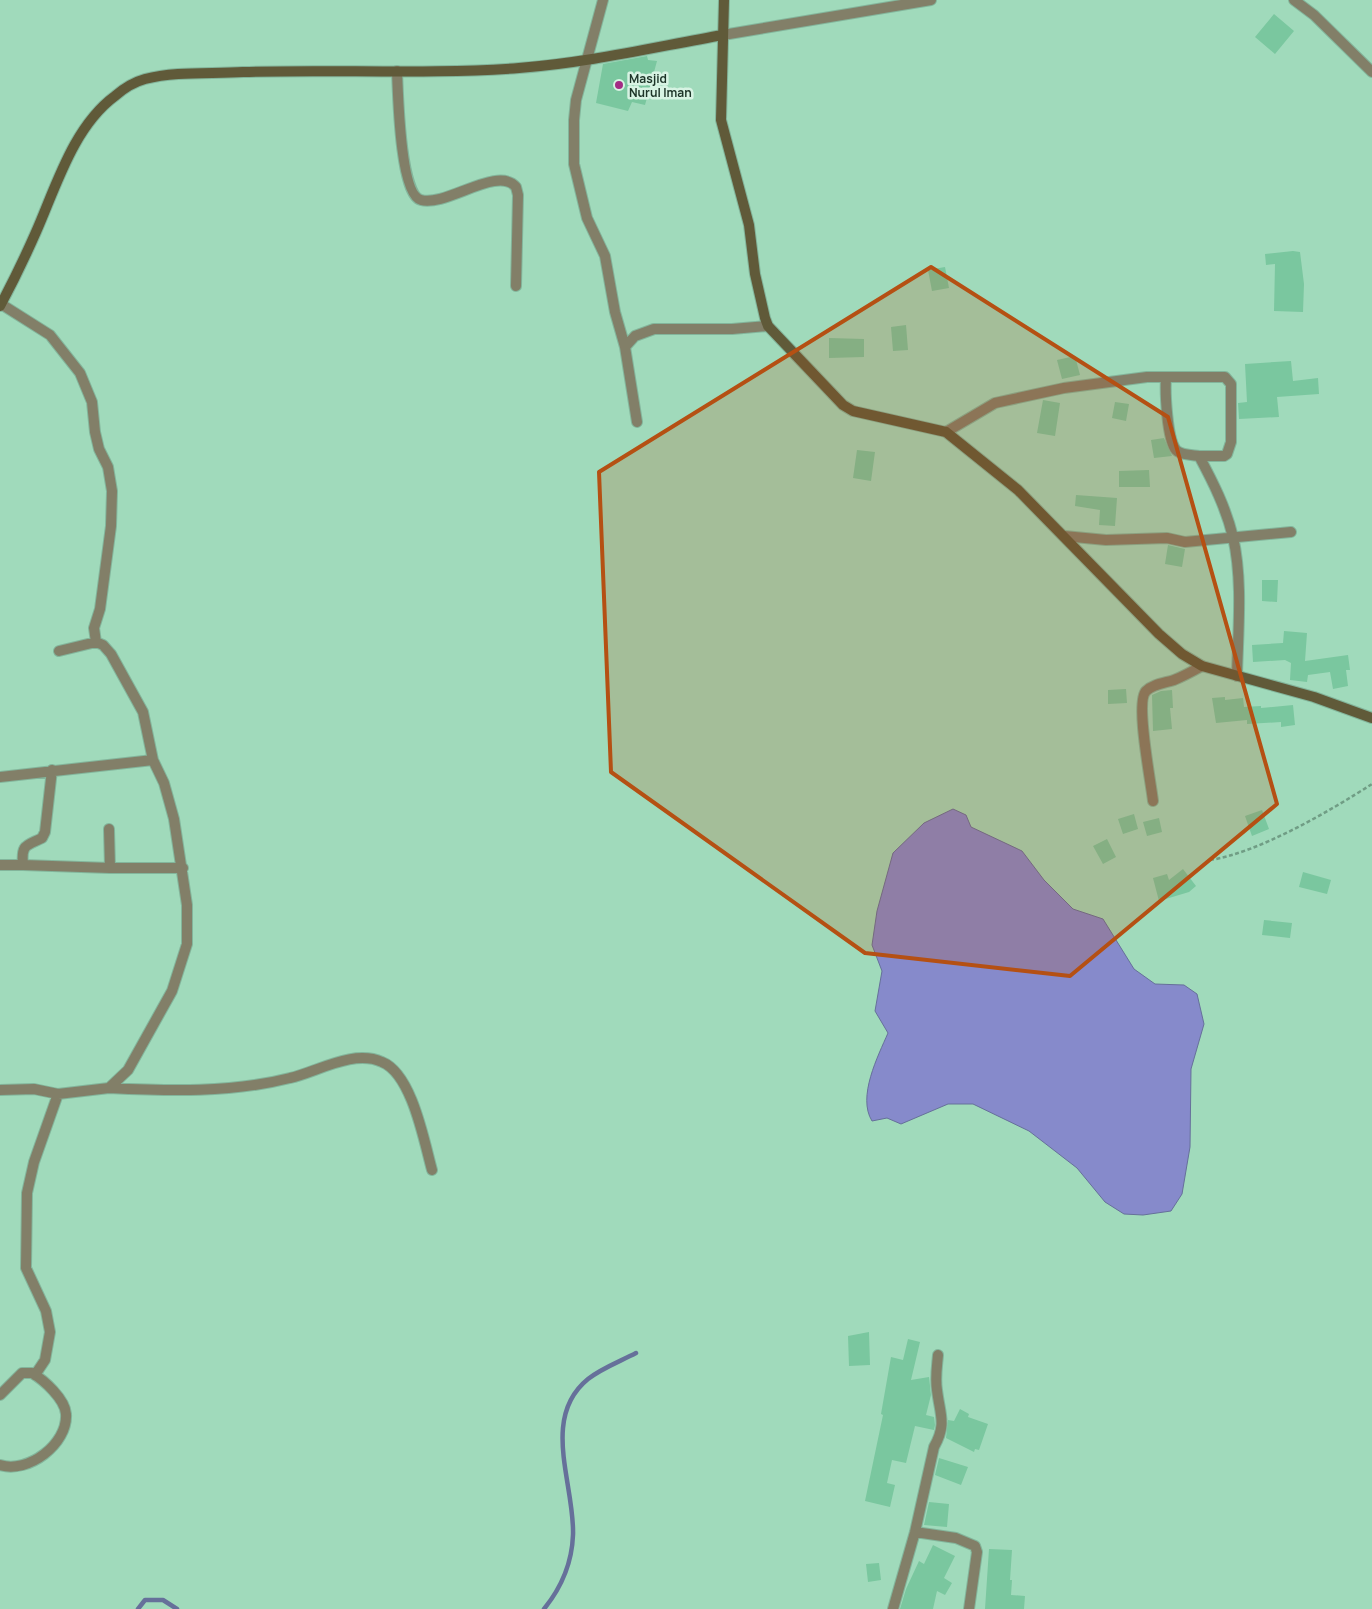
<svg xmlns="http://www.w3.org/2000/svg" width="1372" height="1609" viewBox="0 0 1372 1609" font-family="Manrope,sans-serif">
	<rect width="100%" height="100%" fill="#a0dabb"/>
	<path fill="#868acb" stroke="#66709a" d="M953,809l13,6 5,12 51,24 22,29 29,29 30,10 31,50 21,15 29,1 13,9 7,30 -13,45 -1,78 -8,47 -11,17 -28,4 -19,-1 -19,-12 -28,-34 -48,-37 -56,-27h-25l-47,20 -14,-6 -15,3c-15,-24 6,-65 16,-88l-13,-22 7,-40 -10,-26 5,-34 16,-58 31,-30z"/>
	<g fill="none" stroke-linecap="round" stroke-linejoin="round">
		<path stroke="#66709a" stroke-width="4.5" d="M138,1609l7,-9h18l14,9
			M544,1609c17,-21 28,-47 29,-74 2,-50 -33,-117 15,-156 14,-11 33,-18 48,-26"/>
	</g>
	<path fill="#7ac79f" d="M1274,14l20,17 -19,23 -20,-17z
		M647,56l1,4 9,1 -12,44 -13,-3 -4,9 -32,-8 7,-39z
		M1293,251l7,1 4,32 -1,28 -29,-1 1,-47 -9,1 -1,-11z
		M945,267l4,21 -17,3 -4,-21z
		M906,325l2,25 -15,1 -2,-24z
		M829,338l35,1v18l-35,1z
		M1075,356l5,19 -18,4 -5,-19z
		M1291,361l2,20 25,-3 1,16 -42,3 2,20 -40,2 -1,-16 9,-1 -2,-38z
		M1043,400l17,3 -5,33 -18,-3z
		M1115,402l14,2 -3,17 -14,-3z
		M1164,438l8,18 -18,2 -3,-18z
		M857,450l18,2 -4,29 -18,-3z
		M1149,470l1,17h-31v-16z
		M1076,495l41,3 -2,28 -16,-1 1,-15 -25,-4z
		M1168,545l17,4 -3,18 -17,-3z
		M1262,580h16l-1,22 -15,-1z
		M1284,631l23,2 -2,28 43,-6 2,15h-4l2,16 -15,3 -3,-17 -22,3 -1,7 -17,-2 1,-17 -6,-3 -32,2 -1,-17 31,-2z
		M1126,689l1,14 -19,1v-14z
		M1172,690l1,18h-3l2,21 -19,2 -1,-36 9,-4z
		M1225,697v3l18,-2 1,9 17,-1v2l32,-3 2,20 -14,2v-5l-34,2v-4l-31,3 -4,-25z
		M1262,810l7,19 -17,7 -7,-20z
		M1134,814l4,15 -15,5 -5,-15z
		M1159,818l3,14 -15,4 -4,-14z
		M1107,839l9,18 -13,7 -10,-18z
		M1183,869l13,17 -7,6 -30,9 -6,-23 14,-4 2,6z
		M1303,872l28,8 -4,14 -28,-7z
		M1264,920l28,3 -2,15 -28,-3z
		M869,1332l1,33 -21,1 -1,-30z
		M908,1339l12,3 -9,38 18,-3 2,18 -5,20 8,2 1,8 -1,5 -19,-4 -9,37 -14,-3 -5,23 8,2 -5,22 -25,-6 18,-86 -2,-1 10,-57 12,3z
		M960,1409l9,5 -1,3 20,7 -9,26 -4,-1 -1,3 -28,-14 2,-18 6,1z
		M939,1458l29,9 -7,18 -26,-10z
		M929,1502l20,2 -2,23 -23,-2z
		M933,1545l22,11 -11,22 8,5 -7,12 -8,-4 -4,18h-33l6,-20 13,-28 5,3z
		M989,1549l23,1 -2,30h2l-1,15 14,1 -1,13h-39z
		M879,1563l2,17 -13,2 -2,-18z"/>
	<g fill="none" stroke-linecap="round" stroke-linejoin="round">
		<defs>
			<path id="street" d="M603,0l-27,100 -2,20v44l13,54 18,38 10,56 10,35 12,75
				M1294,0l20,15 58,57
				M723,35l208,-35
				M397,71c1,22 3,124 24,129 25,7 77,-35 95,-13l2,8 -2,91
				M1,304l49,31 30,38 12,29 3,30 4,17 9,18 4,24 -1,35 -11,83 -6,19 2,14
				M625,347l10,-11 19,-7h78l36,-3
				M1166,378c-1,14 1,61 10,72 5,5 16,5 23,6 14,26 27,52 34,81 10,44 5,94 4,139
				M946,432l49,-29 69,-15 83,-11h78l6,7v58l-4,12 -3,2h-25
				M1064,536l42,4 61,-2 18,4 106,-10
				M59,651l37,-9 7,3 8,9 32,58 10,48
				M52,770l-7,62 -3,6c-16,8 -21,6 -19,27l87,3 -1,-39
				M0,777l153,-17 11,23 10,36 13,86v39l-15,47 -44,79 -19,18 -51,6 -24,-5 -34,1
				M1153,801c-2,-19 -18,-99 -7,-110 7,-7 19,-8 28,-11 10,-4 19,-9 28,-14
				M0,865h23
				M110,868h73
				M109,1088c60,3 122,5 181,-10 27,-6 63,-29 92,-16 30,12 42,79 50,108
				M35,1375l10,-15 5,-28 -4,-21 -20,-43 1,-75 7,-31 24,-68
				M0,1395l22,-22h10c12,7 33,26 34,41 2,30 -38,60 -66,51
				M915,1532l41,6 19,8 2,6 -8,57
				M893,1609l22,-77 19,-85c13,-23 6,-32 3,-57 -2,-12 0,-23 1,-35"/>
			<path id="secondary" d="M724,0l-3,120 28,105 6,49 10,44 3,8 75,79 10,6 93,21 72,58 141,144 23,20 20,12 112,31 58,21
				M0,306c13,-24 25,-49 36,-74 20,-45 37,-105 79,-136 8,-7 19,-14 30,-17 31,-8 66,-5 98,-7 92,-3 184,3 276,-4 68,-5 136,-21 204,-33"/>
		</defs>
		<use href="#street" stroke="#83b59b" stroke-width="12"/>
		<use href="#secondary" stroke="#83b59b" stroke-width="12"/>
		<path stroke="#709d85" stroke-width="2.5" stroke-dasharray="4 2.5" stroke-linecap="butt" d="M1210,860c48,-7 120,-49 162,-76"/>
		<use href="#street" stroke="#827f68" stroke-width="10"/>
		<use href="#secondary" stroke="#605a39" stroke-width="10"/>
	</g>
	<path fill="#b55013" fill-opacity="0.2" stroke="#b55013" stroke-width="4" stroke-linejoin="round" d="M931,267l237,150 109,387 -207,172 -205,-23 -254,-181 -12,-300z"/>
	<circle fill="#a32c84" stroke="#d7f3e3" stroke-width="2" cx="619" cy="85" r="5"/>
	<g text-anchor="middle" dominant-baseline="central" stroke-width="5" stroke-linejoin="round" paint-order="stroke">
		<g font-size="12" font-weight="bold" fill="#1d3428" stroke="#d7f3e3" text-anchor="start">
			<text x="629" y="78">Masjid<tspan x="629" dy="14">Nurul Iman</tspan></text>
		</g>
	</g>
</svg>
